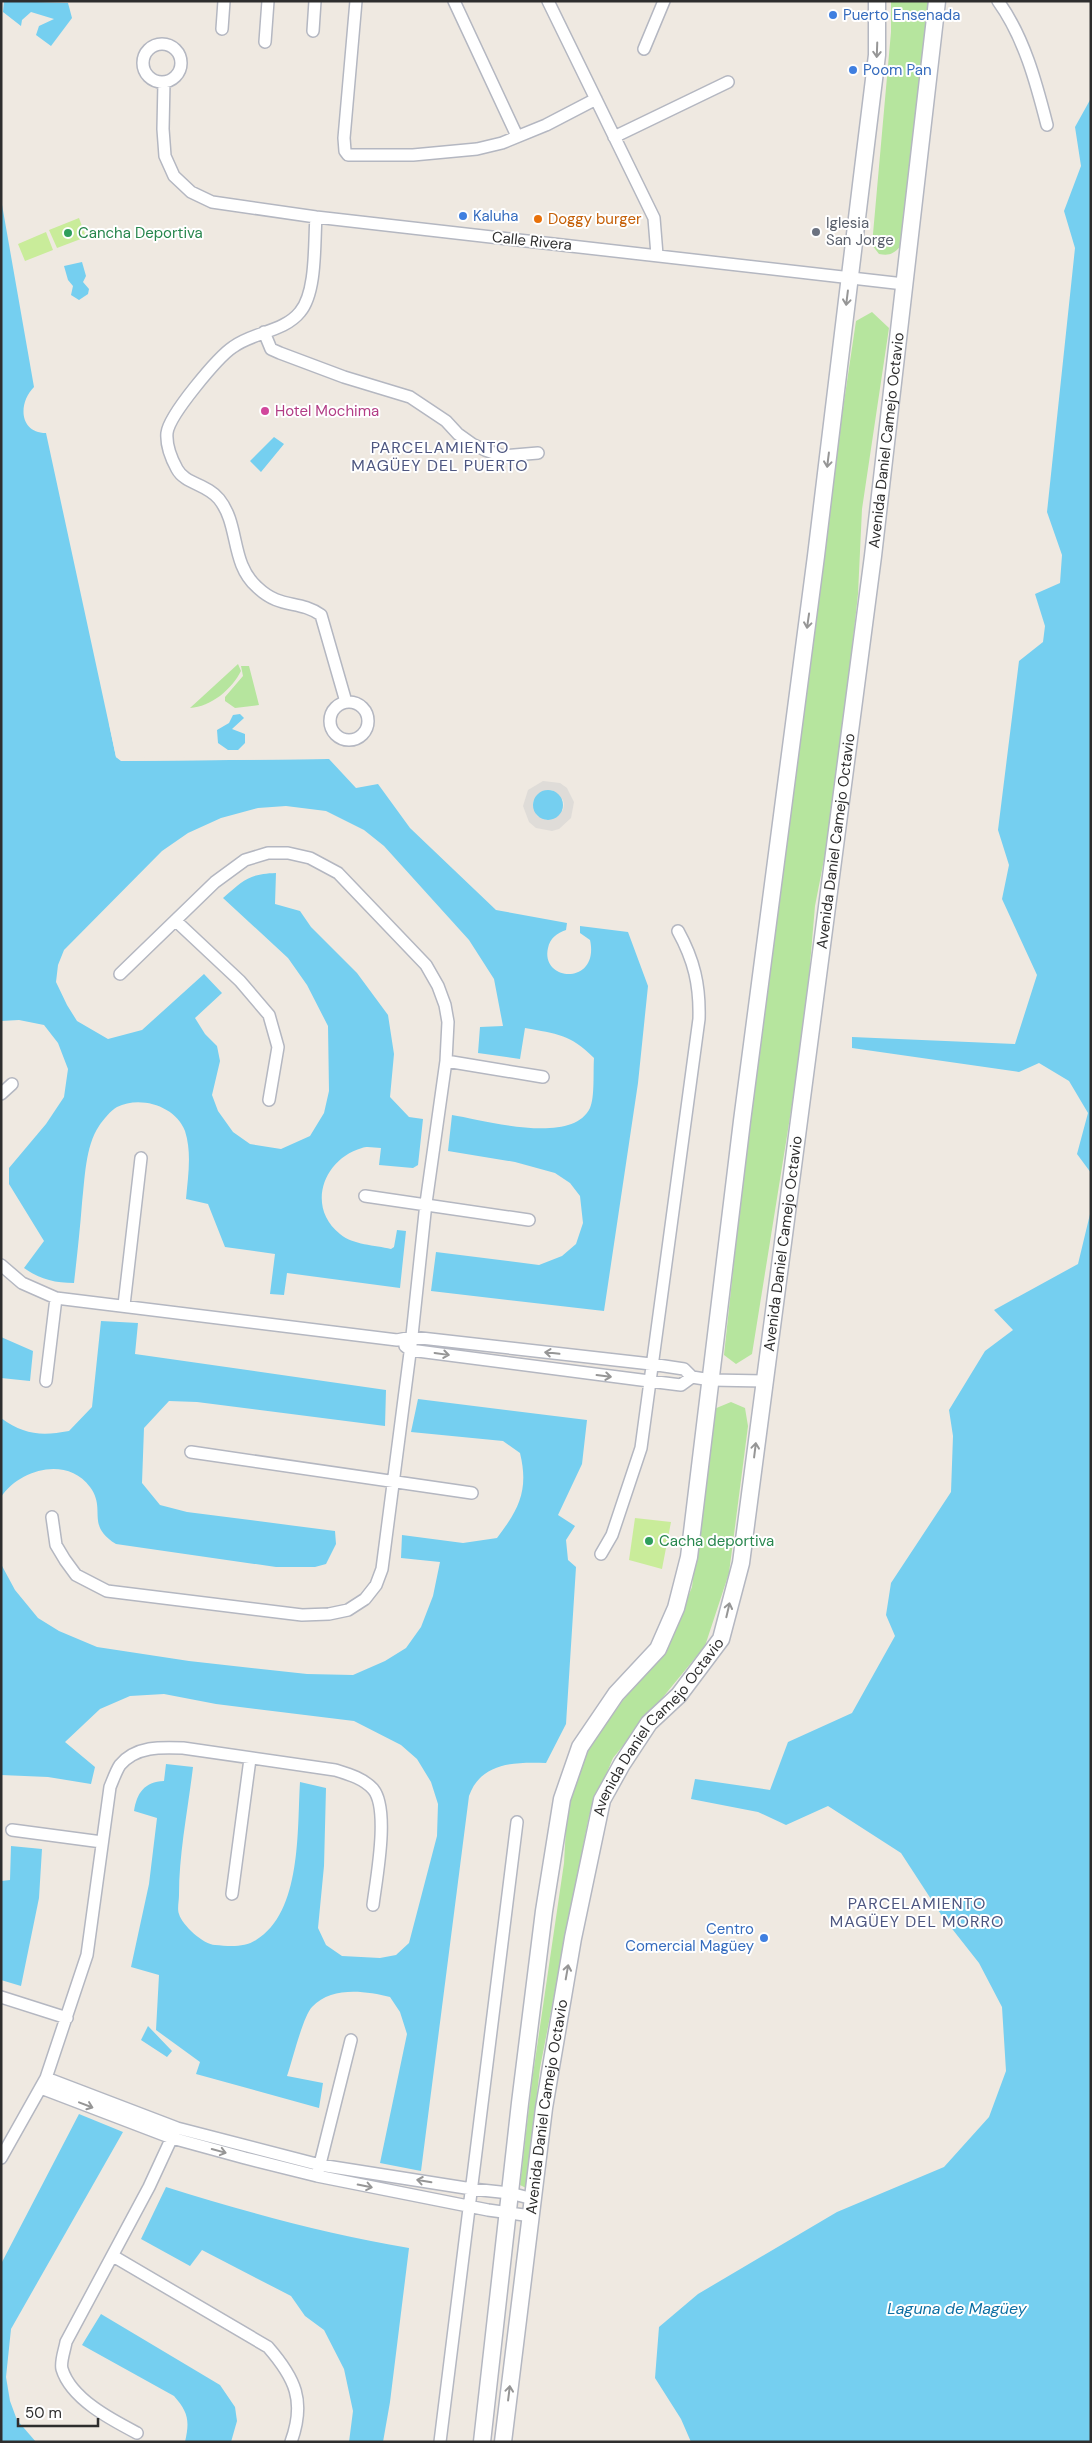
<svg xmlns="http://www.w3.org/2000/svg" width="1092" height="2443" viewBox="0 0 1092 2443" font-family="'DM Sans',sans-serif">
	<rect width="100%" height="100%" fill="#efe9e1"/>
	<path fill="#b6e59e" d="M891,1h39l-30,246c-7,7 -11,9 -21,7l-7,-9 19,-213z
		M872,312l17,16 -27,181 -4,85 -23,209 -20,103 -8,94 -12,86 -43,268 -16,10 -12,-9 30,-281 76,-578 26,-175z
		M238,664l3,7c-9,18 -30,36 -51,37z
		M241,666h8l10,39 -24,3 -10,-7v-4l18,-21z
		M731,1402l14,6 3,18 -19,147 -24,73 -92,112 -24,58 -49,252 -14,120 -6,-3 12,-104 32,-218 3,-54 15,-51 41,-58 45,-54 24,-59 22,-178z"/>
	<path fill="#c9ec9a" d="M79,218l7,19 -29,11 -8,-18z
		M46,232l7,18 -28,11 -7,-17z
		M635,1518l36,4 -9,47 -33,-9z"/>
	<path fill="#dfdcd8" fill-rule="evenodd" d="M543,781l17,2 7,5 7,14 -3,16 -12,11 -7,2 -16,-3 -7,-6 -6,-16 5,-16zM547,790h5l11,10 1,4 -1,6 -16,10 -10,-4 -4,-14 5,-8z"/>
	<path fill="#75cff0" d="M4,1l64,2 4,15 -21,28 -15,-11 3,-9 15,-7 -23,-7 -9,8 -1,6 -18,-14z
		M1090,100h1v1073l-14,-19 11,-41 -19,-32 -30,-18 -20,9 -167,-24v-11l163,7 22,-69 -35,-76 7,-34 -11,-35 21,-169 24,-19 2,-16 -10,-32 25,-11 2,-28 -15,-43 28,-264 -11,-37 17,-45 -6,-39z
		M1,199l33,188c-16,16 -15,46 12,46l70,324 6,4 207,-2 27,29 22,-4 32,44 86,82 71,13 -1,7c-9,3 -16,8 -18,18 -8,34 52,38 42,-8l-10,-7v-7l48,6 20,54 -10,97 -34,228 -173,-20 5,-39 103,13 23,-9 14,-12 7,-21 -3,-27 -10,-13 -15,-10 -40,-11 -67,-11 4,-36c32,5 120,31 138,-7 5,-11 3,-37 4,-50 -24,-24 -37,-24 -69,-30l-5,31 -42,-6 2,-26 23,-1 -9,-47 -25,-39 -85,-94 -20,-16 -38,-19 -40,-5 -28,2 -37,10 -33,15 -26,18 -98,99 -6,15 -2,17 11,23 10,16 31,18 34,-9 62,-56 18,19 -27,25 10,16 12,12 3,15 -8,34 6,16 15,21 17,12 31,5 29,-13 14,-23 5,-22 -1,-65 -21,-41 -19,-27 -65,-60c21,-18 25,-24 53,-25l-1,31 25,7 11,16 46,46 31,42 6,39 -4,43 19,20 14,2 -5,46 -5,3 -34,-3 2,-17c-6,0 -14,-2 -19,0 -39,11 -56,59 -22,86 13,11 35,11 51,15l3,-2 3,-17 9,1 -6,57 -113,-15 -3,22 -14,-1 5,-40 -50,-7 -17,-43 -22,-5c2,-23 6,-46 -1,-68 -9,-25 -45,-36 -68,-24 -6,3 -14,13 -18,19 -14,21 -14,53 -17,77 -2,27 -5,53 -8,80 -19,0 -35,-4 -50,-15l20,-27 -35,-57v-16l37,-44 18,-27 4,-28 -10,-26 -14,-18 -25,-5 -18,1z
		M82,262l4,14 -3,6 6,7 -1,5 -9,6 -8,-5 2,-9 -5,-6 -4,-14z
		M274,437l10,7 -23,28 -11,-11z
		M240,714l4,4 -12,11 13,5v9l-7,7h-10l-10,-7 -1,-13 12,-7 4,-8z
		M533 805a15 15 0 1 1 30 0a15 15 0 1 1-30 0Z
		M1091,1210v1232h-400l-10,-23 -26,-41 4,-51 39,-33 139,-82 107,-45 45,-50 17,-46 -4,-64 -23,-44 -37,-47 -41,-63 -73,-47 -42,19 -28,-13 -67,-13 4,-20 75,11 18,-48 64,-29 43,-77 -9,-21 5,-32 60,-91 2,-56 -4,-26 36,-59 28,-21 -19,-20 84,-46z
		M101,1321l37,2 -3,31 251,36 -1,36 -188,-24 -28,-1 -25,27 -2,55 18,22 27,7 148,19 1,13 -10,20 -11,3h-39l-160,-23c-31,-19 -9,-34 -26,-57 -23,-31 -70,-18 -89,10v-79c23,17 41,18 68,13l23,-24z
		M1,1337l32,14 -3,30 -29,-3z
		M418,1399l169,21 -5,44 -24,51 17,11 -9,14 2,20 8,7 -10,157 -20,39c-31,-1 -65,-1 -77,33l-48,375 -41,-8 27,-129 -7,-22 -10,-15c-25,-6 -58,-11 -78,10 -9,9 -20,55 -25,69l36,7 -4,25 -123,-34 4,-12 -44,-32 3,-55 -28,-8 18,-83 8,-66 -23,-7c3,-18 10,-29 30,-30l2,-17 27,3c-5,42 -14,86 -14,128 0,6 -2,14 0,19 3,11 25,31 36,31 13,1 29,3 41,-5 46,-28 41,-110 44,-158l26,6 -2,78 -6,62 8,17 16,11 38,2 16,-3 13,-12 28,-107 1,-32 -7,-22 -14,-23 -16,-14 -47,-24 -138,-17 -52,-10 -34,2 -30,13 -35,33 30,25 -4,17 -43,-7 -47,-2v-211l14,26 23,28 21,13 38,16 92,14 118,13 46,1 32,-14 21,-13 15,-21 12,-31 7,-34 -39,-4 1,-23 61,8 34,-5c22,-29 32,-48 23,-85l-17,-12 -92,-9z
		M11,1846l31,3 -3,49 -18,88 -20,-6v-99l9,-1z
		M148,2026l24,25 -5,6 -26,-17z
		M79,2114l44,18 -112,197 -5,48 4,24 7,19 19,22h-35v-178z
		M166,2187c80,25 160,47 243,61l-19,154 -7,40h-34l4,-31 -9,-42 -20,-39 -19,-14 -14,-20 -89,-46 -12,16 -49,-27z
		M101,2314l119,71 15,22 2,14 -6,21h-46c5,-22 3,-30 -11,-46l-92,-51z"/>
	<path fill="#efe9e1" d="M111,722l7,33 4,3 209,-1 -2,2 -208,2 -5,-4 -7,-34z"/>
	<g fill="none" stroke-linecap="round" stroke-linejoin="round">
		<defs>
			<path id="street" d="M356,1l-12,137 1,13 3,4h65l64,-6 25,-6 44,-18 50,-26
				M454,1l63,135
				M548,1l106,217 3,37
				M998,1c26,36 38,81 49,124
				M222,29l2,-28
				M313,31l2,-30
				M265,42l3,-41
				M143 63a19 19 0 1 1 38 0a19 19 0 1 1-38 0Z
				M644,49l20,-48
				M164,82l-1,47 2,27 9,20 17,16 21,10 104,15 588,67
				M614,137l114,-55
				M316,217c-2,25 1,75 -16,95 -16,20 -47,20 -67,35 -15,10 -64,68 -66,86 -1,12 4,25 10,36 8,15 30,15 42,30 21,26 11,64 38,88 24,23 41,12 64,28l25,87
				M264,332l7,17 9,4 64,24 66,20 36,24 12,13 14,10 13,6 18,6 35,-3
				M330 721a19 19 0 1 1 38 0a19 19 0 1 1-38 0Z
				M176,921l64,60 29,34 9,32 -9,53
				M446,1061l97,16
				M1,1094l11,-10
				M365,1196l164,24
				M1,1265l21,18 34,15 341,42 15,-3 239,27 33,5 8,8 19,3 53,1
				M124,1305l17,-147
				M405,1346l5,4 239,31 32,4 11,-8
				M46,1381l10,-83
				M191,1452l281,41
				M52,1517l4,28 9,15 11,15 31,16 195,24 27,-1 19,-4 17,-11 11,-14 6,-16 29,-224 15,-142 20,-142 2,-39 -3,-17 -7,-19 -12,-21 -88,-92 -28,-15 -22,-5h-20l-23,7 -30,22 -95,92
				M601,1554l11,-19 29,-87 58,-429c1,-34 -5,-59 -21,-88
				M12,1830l90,12
				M232,1894l18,-135
				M1,1997l66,21
				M46,2078l131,50 143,37 152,24 38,4 23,6
				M41,2088l131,50 73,20 72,18 171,34 43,6
				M1,2158l45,-80 41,-123 23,-168c3,-7 6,-16 10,-22 16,-19 41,-18 63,-17l152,22c13,4 28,8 38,19 17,20 3,91 0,116
				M318,2172l33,-132
				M113,2256l155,91c27,31 38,54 23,95
				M137,2433c-25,-13 -66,-34 -75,-64 -2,-7 3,-20 4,-27l83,-155 25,-54
				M440,2442l77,-620"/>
			<g id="secondary">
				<path d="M482,2442l38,-339 24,-192 18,-112 18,-52 36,-53 42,-45 18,-41 13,-51 53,-436 74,-565 45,-371 16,-130v-54"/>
				<path id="s1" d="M503,2442l41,-334 29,-170 29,-138 20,-36 27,-41 30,-28 42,-56 20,-76 132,-1007 64,-555"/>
			</g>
		</defs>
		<use href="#street" stroke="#b4b7c1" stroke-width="14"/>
		<use href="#secondary" stroke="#b4b7c1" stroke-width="19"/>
		<use href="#street" stroke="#fff" stroke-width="11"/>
		<use href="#secondary" stroke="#fff" stroke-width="16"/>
	</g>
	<defs><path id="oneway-shaft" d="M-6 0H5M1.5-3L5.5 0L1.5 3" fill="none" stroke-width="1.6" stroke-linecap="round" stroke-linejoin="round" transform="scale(1.25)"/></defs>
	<g stroke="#969696">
		<use href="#oneway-shaft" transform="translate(877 50) rotate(92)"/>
		<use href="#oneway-shaft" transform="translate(847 298) rotate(97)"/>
		<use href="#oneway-shaft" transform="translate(828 460) rotate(97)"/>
		<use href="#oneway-shaft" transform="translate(808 621) rotate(98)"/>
		<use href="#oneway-shaft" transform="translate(552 1353) rotate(-174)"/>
		<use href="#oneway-shaft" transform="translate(442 1354) rotate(8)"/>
		<use href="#oneway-shaft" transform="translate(604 1376) rotate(7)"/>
		<use href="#oneway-shaft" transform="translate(755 1450) rotate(-83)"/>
		<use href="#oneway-shaft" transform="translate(728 1610) rotate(-77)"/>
		<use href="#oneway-shaft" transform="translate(567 1972) rotate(-80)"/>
		<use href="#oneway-shaft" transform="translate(86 2105) rotate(21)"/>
		<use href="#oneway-shaft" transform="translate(219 2151) rotate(15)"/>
		<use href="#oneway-shaft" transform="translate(424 2181) rotate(-171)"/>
		<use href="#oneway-shaft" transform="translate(365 2186) rotate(11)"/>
		<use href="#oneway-shaft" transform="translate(509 2393) rotate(-83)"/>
	</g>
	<g fill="#3f7fe0" stroke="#fff" stroke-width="2">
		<circle cx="833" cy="15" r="5"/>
		<circle cx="853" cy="70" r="5"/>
		<circle cx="463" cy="216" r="5"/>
		<circle cx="764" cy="1938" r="5"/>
	</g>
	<circle fill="#e8710a" stroke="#fff" stroke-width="2" cx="538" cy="219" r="5"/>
	<circle fill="#6b7280" stroke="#fff" stroke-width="2" cx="816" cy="232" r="5"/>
	<g fill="#2e9e5b" stroke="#fff" stroke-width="2">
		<circle cx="68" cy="233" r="5"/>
		<circle cx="649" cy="1541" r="5"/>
	</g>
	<circle fill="#d1479c" stroke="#fff" stroke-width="2" cx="265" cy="411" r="5"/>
	<g text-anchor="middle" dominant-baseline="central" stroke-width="4" stroke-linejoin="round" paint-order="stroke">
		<g font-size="15" fill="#366cbe" stroke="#fff" text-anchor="start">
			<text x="843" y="15">Puerto Ensenada</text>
			<text x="863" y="70">Poom Pan</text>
			<text x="473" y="216">Kaluha</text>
			<text x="754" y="1929" text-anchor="end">Centro<tspan x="754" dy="17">Comercial Magüey</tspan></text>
		</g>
		<g font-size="15" fill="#c56008" stroke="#fff" text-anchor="start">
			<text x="548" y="219">Doggy burger</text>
		</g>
		<g font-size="15" fill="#5b616d" stroke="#fff" text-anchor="start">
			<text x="826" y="223">Iglesia<tspan x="826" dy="17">San Jorge</tspan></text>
		</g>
		<g font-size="15" fill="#27864d" stroke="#fff" text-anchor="start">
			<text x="78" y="233">Cancha Deportiva</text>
			<text x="659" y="1541">Cacha deportiva</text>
		</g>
		<g font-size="15" fill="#2e2e2e" stroke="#fff">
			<text transform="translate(532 241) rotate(6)">Calle Rivera</text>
			<text stroke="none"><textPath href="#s1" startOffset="2062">Avenida Daniel Camejo Octavio</textPath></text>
			<text stroke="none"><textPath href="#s1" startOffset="1658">Avenida Daniel Camejo Octavio</textPath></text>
			<text stroke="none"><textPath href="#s1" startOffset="1252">Avenida Daniel Camejo Octavio</textPath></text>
			<text stroke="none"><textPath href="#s1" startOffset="742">Avenida Daniel Camejo Octavio</textPath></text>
			<text stroke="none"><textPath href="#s1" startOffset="338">Avenida Daniel Camejo Octavio</textPath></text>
		</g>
		<g font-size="15" fill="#b23c85" stroke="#fff" text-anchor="start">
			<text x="275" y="411">Hotel Mochima</text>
		</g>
		<g font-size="16" letter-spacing="1" fill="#4d5680" stroke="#fff">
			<text x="440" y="447">PARCELAMIENTO<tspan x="440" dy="18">MAGÜEY DEL PUERTO</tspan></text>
			<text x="917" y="1903">PARCELAMIENTO<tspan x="917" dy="18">MAGÜEY DEL MORRO</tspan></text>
		</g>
		<g font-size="16" font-style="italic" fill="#0d6fa3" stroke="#fff">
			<text x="957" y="2308">Laguna de Magüey</text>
		</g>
	</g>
	<rect width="1092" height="2443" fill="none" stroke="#2e2e2e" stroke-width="5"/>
	<path d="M18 2418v8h80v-8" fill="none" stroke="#2e2e2e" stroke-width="2.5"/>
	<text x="25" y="2418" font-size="15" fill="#2e2e2e" stroke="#ffffff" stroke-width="4" paint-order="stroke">50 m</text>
</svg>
